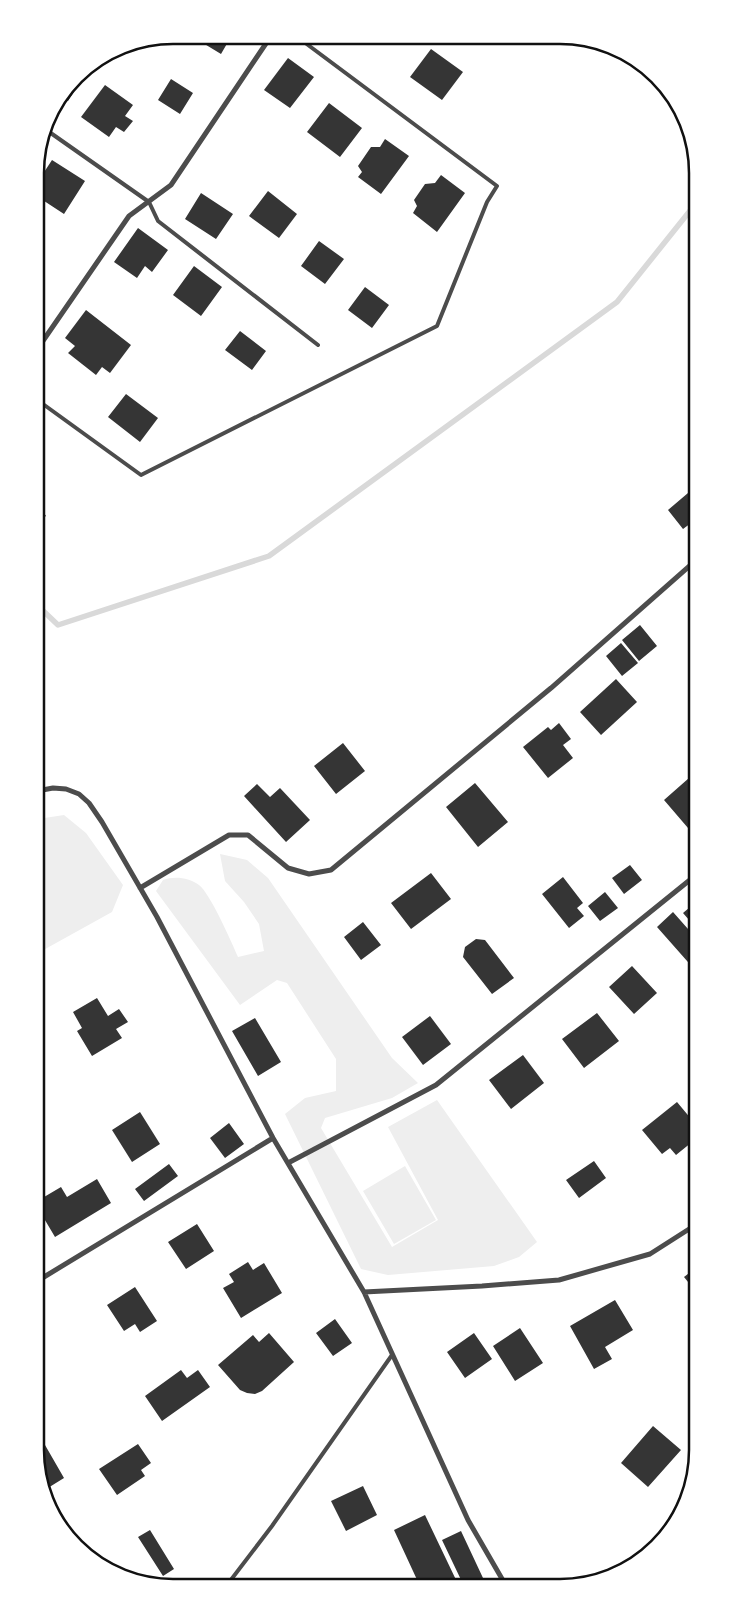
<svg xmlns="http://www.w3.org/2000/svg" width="733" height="1623" viewBox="0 0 733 1623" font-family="'IBM Plex Sans',sans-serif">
	<rect width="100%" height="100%" fill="#fff"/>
	<path fill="#eee" d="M64,815l22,18 37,52 -11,27 -74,41v-134z
		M220,854l27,6 21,18 124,180 26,25 -26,15 -67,20 -4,10 71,119 46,-27 -50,-93 49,-27 100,142 -18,15 -25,9 -106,9 -27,-6 -76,-155 20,-16 31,-7v-32l-49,-76 -10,-3 -37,25 -84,-114 7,-11c11,-4 25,-3 36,5 11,8 33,58 39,72l26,-6 -5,-27 -15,-22 -19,-21z
		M405,1166l31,54 -42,24 -31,-53z"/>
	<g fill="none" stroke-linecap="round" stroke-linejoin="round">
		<path stroke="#d9d9d9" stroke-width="5.5" d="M37,605l21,20 211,-69 348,-254 76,-95"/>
	</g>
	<path fill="#353535" d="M194,35h38l-11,19 -28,-17z
		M431,49l32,23 -21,28 -32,-23z
		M288,58l26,19 -24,31 -26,-18z
		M92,63l-24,38 -7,-5 21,-27z
		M171,79l22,14 -13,21 -22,-14z
		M105,85l28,20 -8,11 8,5 -9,11 -8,-5 -7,10 -28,-20z
		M329,103l33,25 -22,29 -33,-25z
		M385,139l24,17 -28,38 -23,-17 4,-5 -4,-6 13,-19h9z
		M52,160l33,21 -21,33 -29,-19v-9z
		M441,175l24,18 -28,39 -24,-19 4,-7 -3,-6 11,-16 10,-1z
		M268,191l29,23 -18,24 -30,-22z
		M201,193l32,21 -17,25 -31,-20z
		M138,228l30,22 -16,22 -7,-6 -8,12 -23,-16z
		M319,241l25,18 -19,25 -24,-18z
		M36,257l8,6 -8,12z
		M194,266l28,21 -21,29 -28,-21z
		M365,287l24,18 -17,23 -24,-18z
		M86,310l45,35 -21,28 -8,-6 -6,8 -28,-22 7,-7 -10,-8z
		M240,331l26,20 -14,19 -27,-20z
		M126,394l32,24 -18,24 -32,-25z
		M688,493l6,8 1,19 -12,9 -15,-19z
		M36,501l10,15 -9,6v-2z
		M640,625l17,21 -18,15 -17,-21z
		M621,643l17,20 -16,13 -16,-20z
		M616,679l21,23 -36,33 -21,-23z
		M559,723l12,16 -8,6 10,13 -25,20 -25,-31 25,-20 3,3z
		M343,743l22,28 -29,23 -22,-28z
		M689,778l6,8 1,35 -8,7 -24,-28z
		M475,783l33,39 -30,25 -32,-40z
		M257,784l13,13 10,-9 30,32 -24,22 -42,-46z
		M630,865l12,15 -18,14 -12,-16z
		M431,873l20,26 -40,30 -20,-26z
		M563,877l20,26 -6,5 7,8 -15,12 -27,-34z
		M605,892l13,16 -18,13 -12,-15z
		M696,902v26l-13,-15z
		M673,912l23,26 -1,32 -38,-43z
		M363,922l18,23 -20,15 -17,-23z
		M476,939l9,1 29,38 -22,16 -29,-37 2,-10z
		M632,966l25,27 -23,21 -25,-27z
		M97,998l11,18 11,-7 9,13 -12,7 6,9 -30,18 -15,-25 5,-3 -9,-16z
		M597,1013l22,28 -35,27 -22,-29z
		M430,1016l21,28 -28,21 -21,-28z
		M255,1018l26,44 -23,14 -26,-45z
		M523,1055l21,28 -33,26 -22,-29z
		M677,1102l20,24v12l-21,17 -6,-7 -8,6 -20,-24z
		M140,1112l20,32 -28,18 -20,-32z
		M229,1123l15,21 -19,14 -15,-20z
		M594,1161l12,17 -27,20 -13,-18z
		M169,1164l9,12 -34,25 -9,-12z
		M97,1179l14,24 -56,34 -16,-27v-10l22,-13 6,10z
		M197,1224l17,27 -28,18 -18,-27z
		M248,1262l5,8 11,-7 18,30 -41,25 -18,-30 11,-6 -5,-8z
		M697,1267v26l-13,-16z
		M135,1287l22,34 -17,11 -5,-8 -11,7 -17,-26z
		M615,1300l18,30 -28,17 7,12 -18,10 -24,-43z
		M335,1319l17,24 -19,13 -17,-23z
		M520,1328l23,35 -28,18 -22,-35z
		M269,1333l25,29 -32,29 -7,3 -8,-1 -7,-3 -22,-25 35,-30 6,7z
		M474,1333l18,26 -27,19 -18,-26z
		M181,1370l6,8 11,-8 12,17 -48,34 -17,-25z
		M653,1426l28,24 -33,37 -27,-24z
		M138,1444l13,19 -10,7 4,6 -28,19 -18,-26z
		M45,1445l19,33 -21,13 -3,-5v-37z
		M363,1486l14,29 -31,16 -15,-30z
		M425,1515l33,69h-39l-25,-54z
		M150,1530l24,39 -11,7 -25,-39z
		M461,1531l22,47 -12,6h-8l-21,-44z"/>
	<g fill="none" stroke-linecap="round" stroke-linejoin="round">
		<path stroke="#4c4c4c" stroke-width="4" d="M45,129l104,73 9,19 160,124
			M36,399l105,76 296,-149 50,-124 10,-16 -201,-150
			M227,1585l45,-59 120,-171"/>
		<path stroke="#4c4c4c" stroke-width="5" d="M36,351l93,-135 42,-31 100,-149
			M37,791l16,-3 13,1 13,5 10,9 13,19 55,95 116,221 91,154 104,228 37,64
			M140,888l89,-53h19l40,33 21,6 22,-4 220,-182 144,-127
			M288,1163l148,-78 260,-210
			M39,1280l234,-142
			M364,1292l118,-6 77,-6 91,-26 47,-30"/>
	</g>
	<path d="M0 0H733V1623H0ZM173 44H560A129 129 0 0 1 689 173V1450A129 129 0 0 1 560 1579H173A129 129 0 0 1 44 1450V173A129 129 0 0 1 173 44Z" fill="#fff" fill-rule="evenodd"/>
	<path fill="none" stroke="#111" stroke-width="2.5" d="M173 44H560A129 129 0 0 1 689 173V1450A129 129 0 0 1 560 1579H173A129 129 0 0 1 44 1450V173A129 129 0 0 1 173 44Z"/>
</svg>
